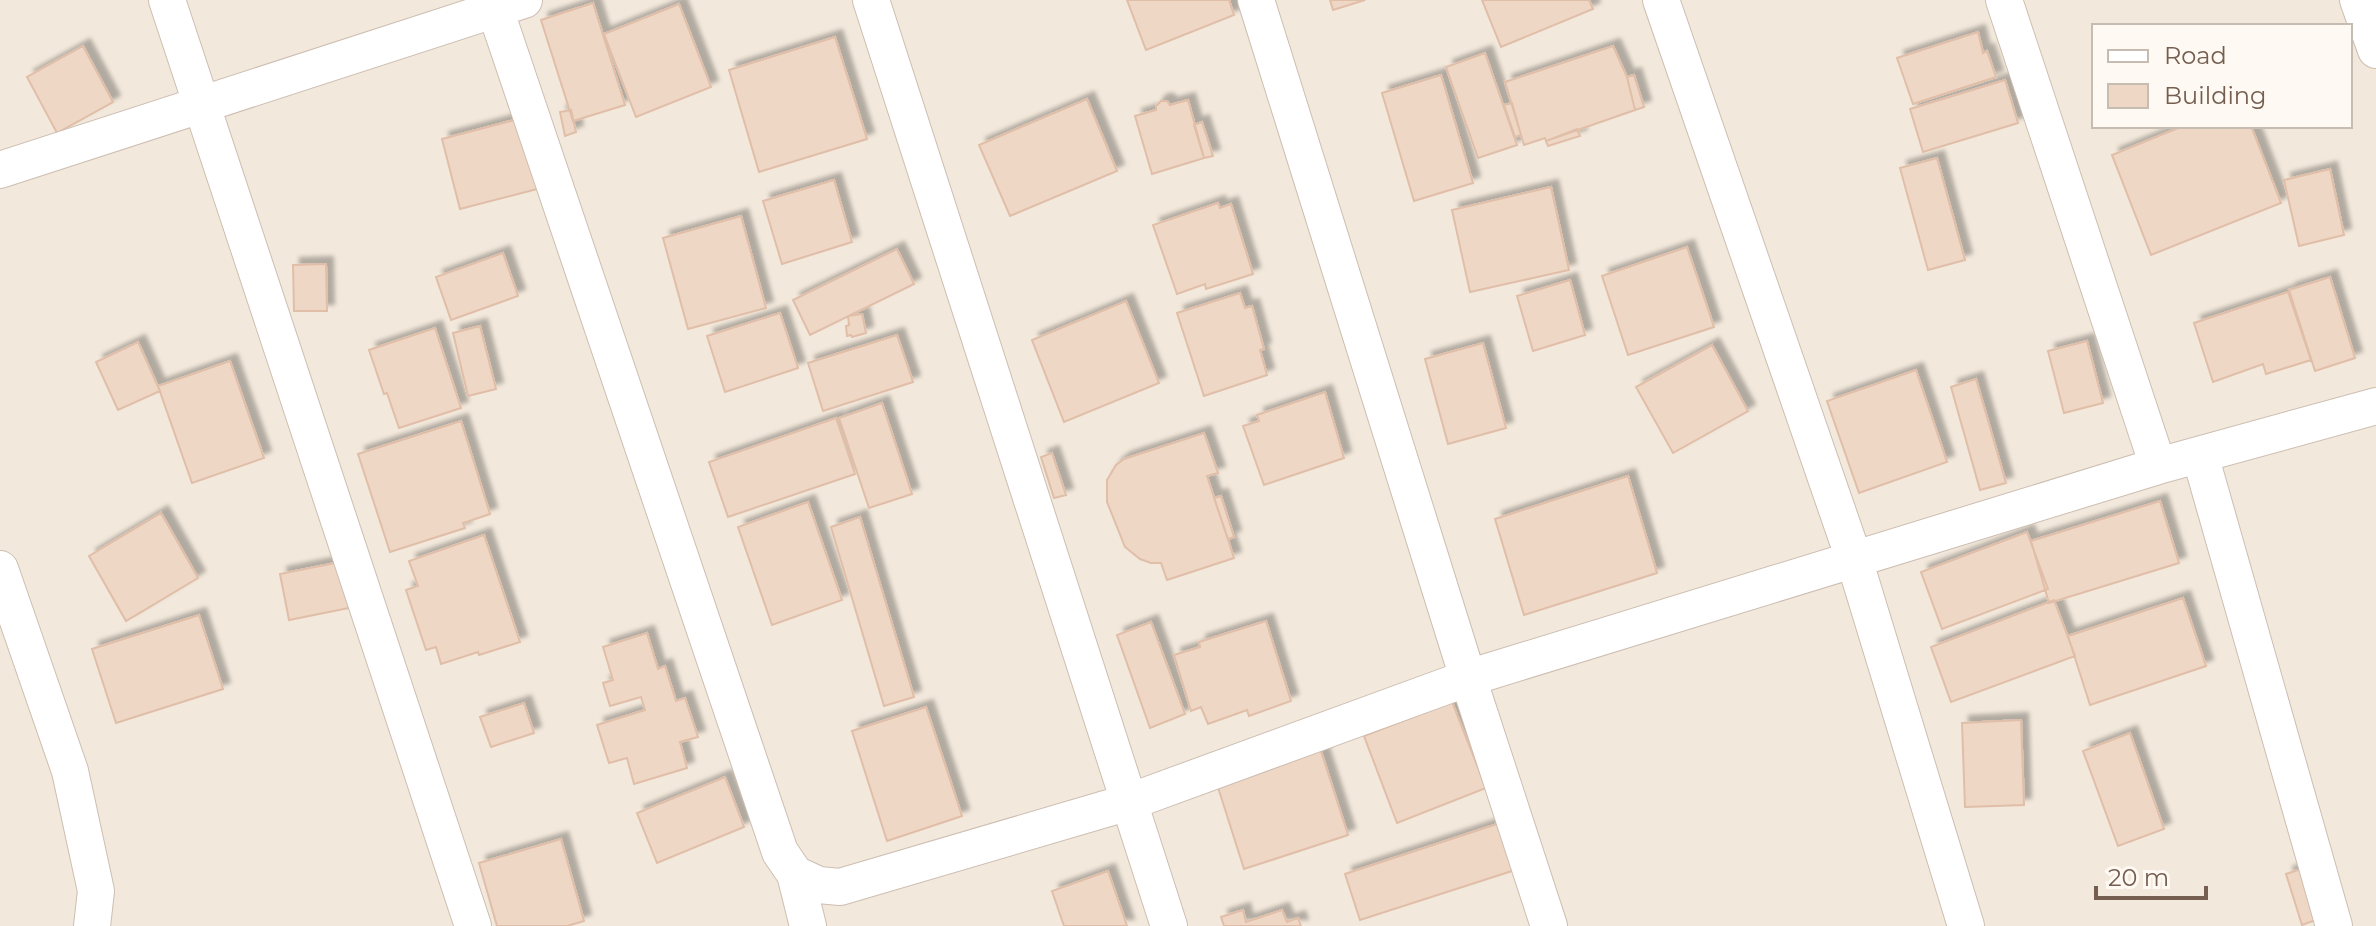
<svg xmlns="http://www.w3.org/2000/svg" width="2376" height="926" viewBox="0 0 2376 926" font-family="Montserrat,sans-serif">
	<defs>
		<filter id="shadow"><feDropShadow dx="7" dy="-7" stdDeviation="2" flood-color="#0004"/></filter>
	</defs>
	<rect width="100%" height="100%" fill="#fbf6ec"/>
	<path fill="#f2e8db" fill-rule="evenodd" d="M0,0h2376v926h-2376zM2094,26h256v100h-256z"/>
	<path fill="#efd7c6" stroke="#e0bea8" stroke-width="2" filter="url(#shadow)" d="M1127,0h102l5,15 -88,35z
		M1330,0h35l-32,10z
		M1482,0h107l4,9 -92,38z
		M593,3l32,102 -52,16 -32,-101z
		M679,4l32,83 -75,30 -32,-83z
		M1978,32l5,21 4,-2 9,26 -83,27 -16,-46z
		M835,37l32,102 -108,33 -30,-102z
		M83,46l30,56 -56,31 -30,-56z
		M1613,46l14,31 8,33 -89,31 -1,-3 -21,7 -19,-63z
		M1485,53l32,92 -39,13 -32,-91z
		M1441,75l32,108 -59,18 -32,-108z
		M1634,75l10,32 -9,3 -8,-33z
		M2005,80l13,43 -95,29 -13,-43z
		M1087,99l30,72 -107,45 -31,-71z
		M1188,100l16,58 -52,16 -17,-58 21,-6v-4l5,-5h6l3,4z
		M1512,103l9,32 -6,2 -11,-32z
		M571,110l5,22 -11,4 -5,-24z
		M522,118l19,70 -81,21 -18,-70z
		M1202,122l11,34 -9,2 -10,-33z
		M2183,126h68l30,77 -130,52 -39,-100z
		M1577,129l3,7 -32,10 -2,-5z
		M1937,158l28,102 -37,10 -28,-102z
		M2330,169l14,66 -45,11 -15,-66z
		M834,180l18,62 -70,22 -19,-63z
		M1551,187l18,83 -99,22 -18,-82z
		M1218,203l2,5 11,-4 22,70 -47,15 -1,-5 -28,10 -24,-69z
		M741,216l25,92 -78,21 -25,-91z
		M1687,247l27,80 -86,28 -26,-79z
		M897,249l17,35 -104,51 -17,-35z
		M503,253l15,43 -67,24 -15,-43z
		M326,264l1,47h-33l-1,-46z
		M2330,277l25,81 -40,13 -26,-81z
		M1570,280l15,55 -52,16 -16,-55z
		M2288,292l23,68 -45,14 -3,-10 -50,18 -19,-59z
		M1240,293l5,15 7,-2 12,43 -4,1 7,25 -63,21 -27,-83z
		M1126,301l33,82 -95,39 -32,-82z
		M780,313l18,55 -73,24 -18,-56z
		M862,314l4,19 -14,4 -1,-2 -4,1 -1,-10 3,-1 -1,-9z
		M480,326l16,63 -28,7 -15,-63z
		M435,328l26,80 -62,20 -12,-35 -3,1 -15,-44z
		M897,335l16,47 -90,29 -15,-48z
		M2087,341l16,62 -39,10 -16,-62z
		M138,342l22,49 -42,19 -22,-48z
		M1483,343l23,85 -58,16 -23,-85z
		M1712,345l36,66 -75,42 -37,-66z
		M230,361l34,97 -72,25 -34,-97z
		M1916,370l31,92 -88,31 -32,-92z
		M1976,379l30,104 -26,7 -29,-103z
		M1325,392l19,66 -80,27 -21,-59 16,-5 -2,-6z
		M882,403l30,91 -43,14 -30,-90z
		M836,418l19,56 -127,43 -19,-55z
		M461,421l29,93 -27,9 2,5 -75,24 -32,-98z
		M1204,433l14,40 -11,3 27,82 -67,22 -6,-17h-10l-11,-4 -15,-12 -18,-45v-22l9,-15 8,-6z
		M1052,453l14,42 -12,3 -13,-41z
		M1628,476l29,97 -133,42 -29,-96z
		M1221,496l13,41 -6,2 -14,-41z
		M2160,501l19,62 -130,40 -18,-62z
		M808,502l34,98 -70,25 -34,-98z
		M161,513l37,65 -72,43 -37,-65z
		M860,517l54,180 -30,9 -53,-179z
		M2027,532l21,57 -106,40 -21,-57z
		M484,535l36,107 -41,13 -1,-3 -37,12 -5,-17 -10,3 -20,-60 12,-4 -9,-25z
		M340,562l9,46 -60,12 -9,-46z
		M2183,598l23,68 -116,39 -22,-69z
		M2054,600l21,56 -124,46 -20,-55z
		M199,615l24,74 -107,34 -24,-74z
		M1266,621l25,80 -42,15 -2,-6 -39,14 -7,-17 -10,4 -17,-56 26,-8 -1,-5z
		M1151,622l34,92 -35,14 -33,-93z
		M647,633l11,36 7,-3 11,35 9,-3 13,39 -18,5 7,26 -53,16 -7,-26 -18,5 -12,-38 48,-15 -4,-13 -31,9 -7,-23 10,-3 -10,-33z
		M1452,702l34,86 -89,35 -33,-87z
		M524,703l10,30 -43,14 -11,-30z
		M926,707l36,109 -75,25 -35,-110z
		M2021,720l3,85 -59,2 -3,-84z
		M2130,733l34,96 -46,17 -35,-95z
		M1319,745l29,90 -104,34 -29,-91z
		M725,777l19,50 -87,36 -20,-50z
		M1500,823l15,47 -155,50 -15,-46z
		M561,839l23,82 -17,5h-70l-18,-63z
		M2310,866l17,50 -25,9 -16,-51z
		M1108,871l19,55h-63l-12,-35z
		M1243,910l3,12 36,-12 5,12 11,-4 3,8h-77l-3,-9z"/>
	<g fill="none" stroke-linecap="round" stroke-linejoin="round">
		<defs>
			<path id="street" d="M167,0l306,926
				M871,0l298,926
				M1256,0l212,678 81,248
				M1661,0l193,559 112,367
				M2004,0l154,466 218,-60
				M2358,0l18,50
				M495,9l285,843 15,22 13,52
				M0,170l524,-170
				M2200,455l134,471
				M0,569l70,202 26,120 -4,35
				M795,874l24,11 21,2 289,-85 339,-124 690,-212"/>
		</defs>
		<use href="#street" stroke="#cdbeb2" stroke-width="38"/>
		<use href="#street" stroke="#fff" stroke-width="36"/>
	</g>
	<rect x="2092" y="24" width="260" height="104" fill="#fefaf3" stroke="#c7bcb2" stroke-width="2"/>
	<rect x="2108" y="50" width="40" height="12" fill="#ffffff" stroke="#c7bcb2" stroke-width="2"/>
	<text x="2164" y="64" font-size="24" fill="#755e50">Road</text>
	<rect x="2108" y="84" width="40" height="24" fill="#efd7c6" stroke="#c7bcb2" stroke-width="2"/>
	<text x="2164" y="104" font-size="24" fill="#755e50">Building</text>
	<path d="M2096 886v12h110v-12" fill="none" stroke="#755e50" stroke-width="4"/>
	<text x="2108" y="886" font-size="24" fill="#755e50" stroke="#fefaf3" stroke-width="6" paint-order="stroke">20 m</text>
</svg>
